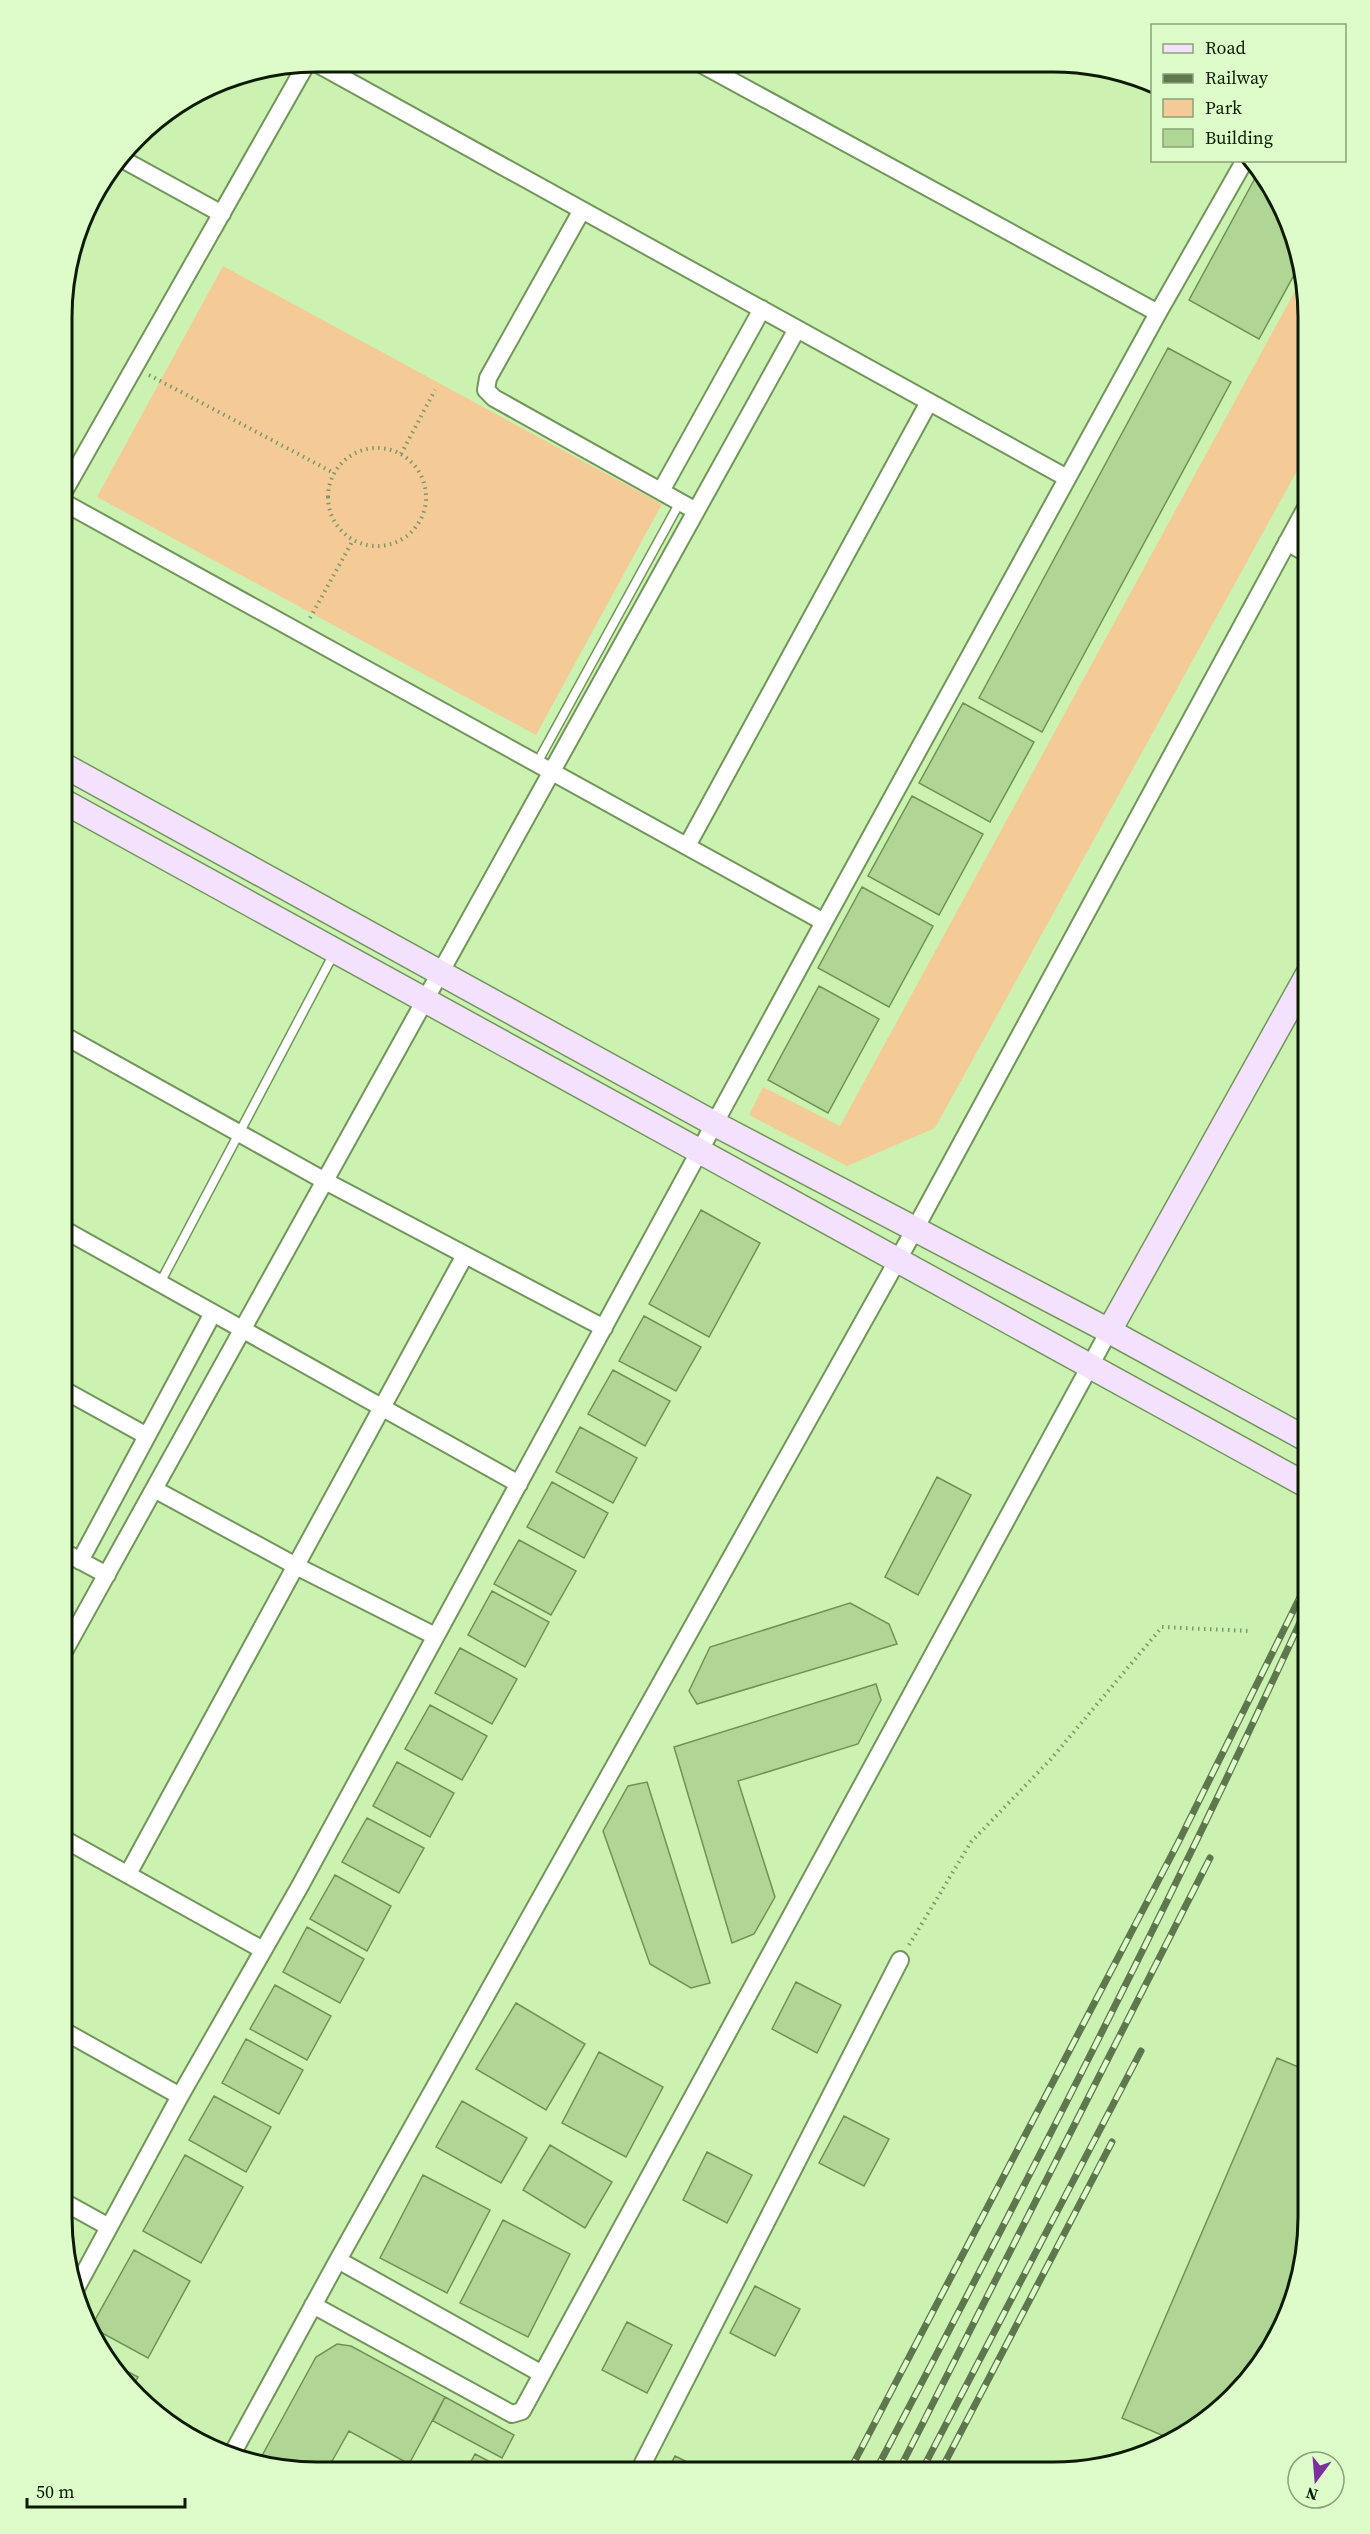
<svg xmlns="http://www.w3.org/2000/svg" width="1370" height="2534" viewBox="0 0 1370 2534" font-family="'Source Serif 4',serif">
	<rect width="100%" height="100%" fill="#cbf2b1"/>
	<path fill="#f4cb97" d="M223,266l439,238 -126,231 -439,-238z
		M1302,278l6,39v134l-373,677 -88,38 -98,-51 14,-28 77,39z
		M1308,1101v28l-11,-6z"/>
	<path fill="#b0d696" stroke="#6f9256" stroke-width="1.5" d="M1260,169l35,66 5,29 -41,75 -70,-39z
		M1168,348l63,34 -189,350 -63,-34z
		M963,703l71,39 -44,80 -71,-39z
		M912,796l71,38 -44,81 -71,-39z
		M862,887l71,39 -44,81 -71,-39z
		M819,986l60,33 -51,94 -60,-33z
		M701,1210l59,33 -51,94 -60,-33z
		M644,1316l57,31 -25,44 -57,-30z
		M613,1370l57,31 -25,45 -57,-32z
		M580,1427l57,31 -24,45 -57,-31z
		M937,1477l34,18 -53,100 -33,-18z
		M552,1482l56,31 -24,45 -57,-31z
		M519,1540l57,31 -25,44 -57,-31z
		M492,1591l57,31 -24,45 -57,-32z
		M850,1603l39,21 8,20 -200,60 -8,-13 21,-44z
		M460,1648l57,31 -25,45 -57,-31z
		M876,1684l5,16 -23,44 -120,37 37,116 -21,37 -22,9 -58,-196z
		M430,1705l57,31 -25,44 -57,-31z
		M397,1762l57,31 -24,44 -57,-31z
		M647,1782l63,201 -19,5 -41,-24 -47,-133 25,-45z
		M367,1818l57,30 -25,45 -57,-31z
		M335,1875l56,31 -24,45 -57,-32z
		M307,1927l57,32 -24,44 -57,-31z
		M796,1982l45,23 -24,48 -45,-24z
		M275,1985l56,31 -24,44 -57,-31z
		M516,2003l69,41 -39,66 -70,-41z
		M246,2039l57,31 -24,44 -57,-31z
		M599,2052l64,35 -37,70 -64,-34z
		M1277,2058l31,13v163l-19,80 -34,59 -60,56 -22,11 -51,-22z
		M214,2096l57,31 -25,45 -57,-32z
		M462,2101l65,37 -26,45 -65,-36z
		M844,2116l45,23 -25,47 -45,-23z
		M550,2145l62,37 -27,46 -62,-38z
		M707,2152l45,23 -25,48 -44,-23z
		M185,2155l58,32 -42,76 -58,-32z
		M423,2175l67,35 -43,83 -67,-35z
		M503,2220l67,34 -42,83 -68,-34z
		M134,2250l56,31 -42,77 -57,-31z
		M755,2286l45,23 -25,47 -45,-23z
		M627,2322l45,23 -25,48 -45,-23z
		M337,2344l14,2 94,51 -36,67 -60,-33 -22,39h-44l-25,-7 58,-106z
		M104,2359l34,18 -7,12 -26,-30z
		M445,2397l69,38 -12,23 -69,-37z
		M475,2454l27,14 -1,3h-35z
		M675,2456l31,15h-39z"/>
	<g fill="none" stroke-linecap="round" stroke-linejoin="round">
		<defs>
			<path id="lane" d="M537,763l143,-261
				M160,1283l171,-324"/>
			<path id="street" d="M314,62l753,416
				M701,64l457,249
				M122,159l100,55
				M582,210l-94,168 -2,12 8,8 202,113
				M661,491l101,-182
				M63,493l244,-430
				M63,502l761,420
				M1287,542l21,12
				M687,846l242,-444
				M63,1035l262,146 279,147
				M63,1229l456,255
				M62,1389l85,47
				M154,1489l142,77 139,70
				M62,1551l45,24
				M80,1561l133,-248
				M62,1655l735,-1326
				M62,1838l201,112
				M128,1874l337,-619
				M62,2030l118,66
				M62,2201l47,26
				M338,2260l204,114
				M74,2292l106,-196 120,-210 524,-964 334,-609 87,-153
				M313,2305l199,109 10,-3 587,-1080
				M231,2456l107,-196 577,-1031 393,-725
				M639,2471l261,-511"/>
			<path id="secondary" d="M63,765l652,359 394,207 199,109
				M63,801l1245,685
				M1109,1331l199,-357"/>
		</defs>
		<use href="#lane" stroke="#72965a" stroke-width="11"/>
		<use href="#street" stroke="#72965a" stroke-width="20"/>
		<use href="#secondary" stroke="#72965a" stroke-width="27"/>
		<path stroke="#7c9869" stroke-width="4" stroke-dasharray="1.5 4.5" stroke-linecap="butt" d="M149,375l185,98
			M328 497a49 49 0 1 1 98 0a49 49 0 1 1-98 0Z
			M401,454l34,-64
			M310,618l43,-78
			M909,1945l62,-103 80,-83 111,-132 87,4"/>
		<use href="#lane" stroke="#fff" stroke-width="8"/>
		<use href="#street" stroke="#fff" stroke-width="16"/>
		<use href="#secondary" stroke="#f4e1fe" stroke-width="24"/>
		<defs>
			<path id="rail" d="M849,2472l330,-631 129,-260
				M875,2472c150,-286 298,-573 433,-867
				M898,2472l312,-614
				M921,2472l220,-421
				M940,2472l172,-330"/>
		</defs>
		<use href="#rail" stroke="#5f774e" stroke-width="7"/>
		<use href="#rail" stroke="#ddfcc9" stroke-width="4.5" stroke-dasharray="14" stroke-linecap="butt"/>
	</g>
	<path d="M0 0H1370V2534H0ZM317 72H1053A245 245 0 0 1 1298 317V2217A245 245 0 0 1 1053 2462H317A245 245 0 0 1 72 2217V317A245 245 0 0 1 317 72Z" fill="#ddfcc9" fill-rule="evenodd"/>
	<path fill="none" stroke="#0e1b04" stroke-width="3" d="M317 72H1053A245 245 0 0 1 1298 317V2217A245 245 0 0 1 1053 2462H317A245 245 0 0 1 72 2217V317A245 245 0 0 1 317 72Z"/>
	<rect x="1151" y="24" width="195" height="138" fill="#ddfcc9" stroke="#8aa27a" stroke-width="1.5"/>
	<rect x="1163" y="44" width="30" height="9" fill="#f4e1fe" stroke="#8aa27a" stroke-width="1.5"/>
	<text x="1205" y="54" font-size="18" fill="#0e1b04">Road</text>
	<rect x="1163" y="74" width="30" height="9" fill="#5f774e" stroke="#8aa27a" stroke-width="1.5"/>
	<text x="1205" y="84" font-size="18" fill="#0e1b04">Railway</text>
	<rect x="1163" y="99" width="30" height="18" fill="#f4cb97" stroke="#8aa27a" stroke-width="1.5"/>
	<text x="1205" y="114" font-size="18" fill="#0e1b04">Park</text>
	<rect x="1163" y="129" width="30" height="18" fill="#b0d696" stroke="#8aa27a" stroke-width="1.5"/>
	<text x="1205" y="144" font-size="18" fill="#0e1b04">Building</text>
	<g transform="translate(1316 2480) rotate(196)"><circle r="28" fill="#ddfcc9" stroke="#8aa27a" stroke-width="1.5"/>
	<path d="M0-4.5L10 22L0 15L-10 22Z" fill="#7d2fa0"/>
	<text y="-9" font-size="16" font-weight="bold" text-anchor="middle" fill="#0e1b04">N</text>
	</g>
	<path d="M27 2498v9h158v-9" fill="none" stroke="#0e1b04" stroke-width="3"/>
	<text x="36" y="2498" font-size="18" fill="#0e1b04" stroke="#ddfcc9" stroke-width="4.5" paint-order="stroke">50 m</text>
</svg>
